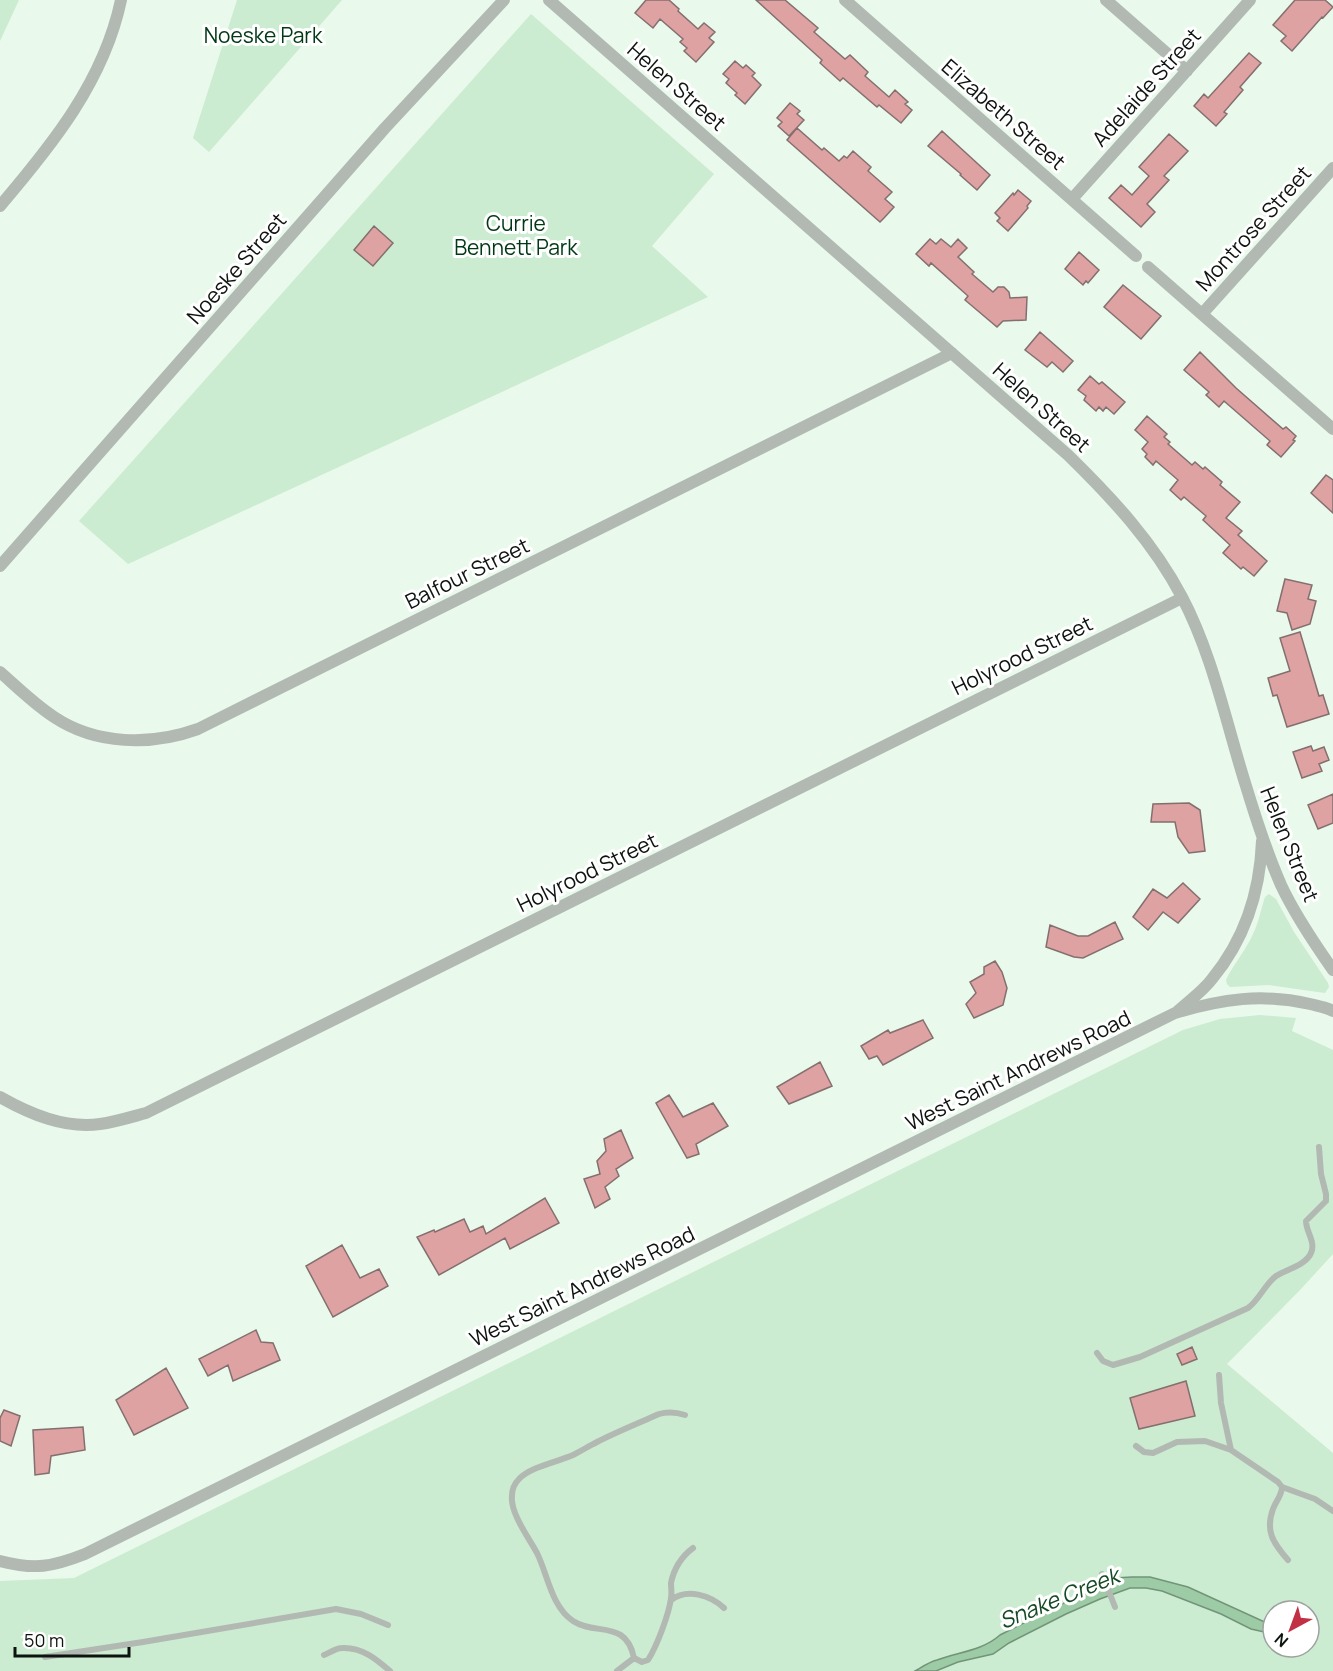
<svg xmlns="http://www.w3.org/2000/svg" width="1333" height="1671" viewBox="0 0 1333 1671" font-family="Manrope,sans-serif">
	<rect width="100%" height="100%" fill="#e9f9eb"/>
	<path fill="#cbecd0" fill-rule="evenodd" d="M0,0h19l-19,41z
		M237,0h105l-133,152 -16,-14z
		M531,14l183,160 -62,72 56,51 -580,267 -49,-43z
		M1269,894l7,5 18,33 34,51 1,4 -4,6 -56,-8 -39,2 -3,-3 -1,-4c7,-15 20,-30 27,-46 6,-12 8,-25 12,-37z
		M1260,1015l36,3 -4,13 41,19v204l-33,36 -73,74 106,89v218h-1333v-90l74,-3 1109,-548 37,-11zM1273,1611h36v36h-36z"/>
	<path fill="#9dcba5" stroke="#729478" stroke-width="1.5" d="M1132,1577h18l38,10 81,37 4,1v9l-22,-5 -30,-15 -59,-23 -16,-3h-16l-30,11 -34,15 -57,29 -16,11 -35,8 -22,9h-21c7,-4 14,-9 22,-11 21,-8 45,-9 63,-25l114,-57z"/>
	<path fill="#dea2a3" stroke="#846f6f" stroke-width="1.5" d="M646,0h23l10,9 -1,2 20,18 6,-6 11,9 -6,6 5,4 -18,20 -12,-11 3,-3 -7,-6 3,-3 -23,-20 -7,9 -18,-15z
		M756,0h29l33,28 -4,4 31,27 5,-4 18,17 -3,4 24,21 6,-7 13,12 -3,2 7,6 -11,13 -22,-18 -2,2 -34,-29 -3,3 -20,-18 2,-3z
		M1295,0h30l8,7 -10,11 -1,-1 -30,34 -11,-10 5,-5 -13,-11z
		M1249,53l12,10 -21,24 3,3 -19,22 3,2 -11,12 -22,-20 10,-12 4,4z
		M735,61l8,7 3,-3 9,8 -3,3 9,9 -16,19 -10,-9 2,-2 -11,-10 3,-4 -6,-5z
		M790,103l10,8 -3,3 7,6 -15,16 -11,-10 4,-4 -5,-4z
		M797,128l25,22 2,-2 15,13 5,-5 3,2 6,-7 18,16 -3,4 24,21 -7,7 9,8 -10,11 -4,4 -93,-82z
		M942,131l48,44 -13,15 -17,-15 1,-1 -33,-28z
		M1169,134l19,17 -24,25 5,4 -22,24 8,8 -14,15 -32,-29 12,-13 11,10 17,-19 -10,-9z
		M1018,190l13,11 -4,5 1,2 -20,23 -11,-10 3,-3 -5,-5 18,-20 1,2z
		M374,226l19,17 -20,23 -19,-16z
		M930,239l6,5 5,-5 10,8 7,-8 9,9 -9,9 16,15 -2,2 21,18 5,-5h6l5,5 1,6 17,-1 -1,23 -23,1 -6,6 -32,-27 3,-4 -37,-33 -2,3 -13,-12z
		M1079,252l20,18 -11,13 -2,-2 -3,4 -18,-16z
		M1123,285l38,31 -20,23 -37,-32z
		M1040,332l33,29 -10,11 -11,-10 -5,5 -22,-17z
		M1200,352l36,36 47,41 3,-2 10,9 -3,4 2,1 -14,16 -14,-12 3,-4 -46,-40 -5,6 -13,-12 3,-3 -25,-22z
		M1090,376l9,8 3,-2 23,20 -11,12 -8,-7 -3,4 -4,-4 -3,4 -12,-11 2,-4 -8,-6z
		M1147,416l20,18 -3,3 6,5 -2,2 24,21 3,-3 8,7 2,-2 17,15 -2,3 20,17 -14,16 16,13 -4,4 29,26 -13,15 -11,-9 -2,2 -18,-16 7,-8 -27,-25 3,-4 -22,-19 -3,3 -11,-10 8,-10 -22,-19 -3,4 -8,-8 2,-3 -5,-5 6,-7 -13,-12z
		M1326,475l7,5v33l-22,-20z
		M1285,579l27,6 -4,14 8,2 -6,23 -18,6 -5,-17 -10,-2z
		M1300,632l19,64 4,-1 6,19 -42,13 -10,-32 -4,1 -5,-18 22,-7 -10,-33z
		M1311,746l2,5 11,-4 5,13 -10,4 3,7 -20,7 -9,-26z
		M1333,794v29l-15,6 -10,-24z
		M1189,803l11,7 5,41 -16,2 -11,-16 -3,-15h-24l2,-18z
		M1183,883l17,16 -22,24 -15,-11 -15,18 -15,-13 20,-28 14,9z
		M1115,922l8,17 -40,19 -9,-1 -28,-10 4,-22 28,11h10z
		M995,961l7,11 5,16 -4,17 -29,13 -8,-14 10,-11 -6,-11 14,-8v-7z
		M923,1020l10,18 -50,27 -6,-9 -8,3 -8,-13 27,-16 2,3z
		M820,1062l12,24 -43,18 -12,-17z
		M669,1095l14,22 30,-14 15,23 -32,18 3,10 -12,4 -31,-55z
		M621,1130l12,28 -17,11 3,7 -14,11 5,12 -15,9 -11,-29 16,-5 -3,-13 9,-10 -2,-12z
		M545,1198l14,25 -49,26 -5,-11 -66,37 -22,-38 17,-7 1,2 29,-13 6,13 13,-6 3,8z
		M342,1245l18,33 19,-9 9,17 -55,31 -27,-51z
		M256,1330l5,12 12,1 7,17 -47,21 -5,-16 -20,11 -9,-17z
		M1192,1347l5,12 -15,6 -5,-11z
		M166,1368l22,40 -54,27 -18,-35z
		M1186,1381l9,35 -56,13 -9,-31z
		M4,1410l16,6 -9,30 -11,-5v-23z
		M83,1427l2,23 -34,6 -2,17 -14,2 -2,-45z"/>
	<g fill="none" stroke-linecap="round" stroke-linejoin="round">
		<path stroke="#b2b9b3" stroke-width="6" d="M1097,1353l6,8 10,4 27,-8 108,-49c12,-9 17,-24 28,-32 11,-7 30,-11 35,-23 5,-11 -5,-21 -5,-32l20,-20v-7l-5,-20 -2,-27
			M1219,1375l2,28 10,47
			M1136,1446l8,6 9,1 24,-11 28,-1 26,9 47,32 4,5c0,8 -6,14 -9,22 -8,22 0,34 15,51
			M1282,1487l33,12 18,12
			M1102,1574l13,33
			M671,1600c16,-12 39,-5 53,8
			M324,1655c5,-2 12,-7 18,-7 20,-1 34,11 48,23
			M45,1657l98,-15 193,-33 25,5 27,11
			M634,1658c-8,-39 -38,-22 -61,-37 -22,-15 -25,-46 -36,-68 -8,-15 -27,-40 -25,-57 0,-6 3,-13 7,-17 11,-12 38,-17 54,-24 8,-4 16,-9 24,-13 20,-10 42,-19 62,-28 10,-3 17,-2 26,1
			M617,1671l17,-13 8,4 6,-2c9,-14 21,-46 23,-62 1,-5 0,-10 0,-15 3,-15 10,-26 22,-35"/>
		<path stroke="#b2b9b3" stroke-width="12" d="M549,0l519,455c44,43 85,87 114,142 31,59 44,126 64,189 10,33 21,67 35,99 14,30 33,58 52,85
			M845,0l291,256
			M1106,0l81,71
			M1072,199l178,-199
			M0,206c52,-61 104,-125 121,-206
			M1148,267l185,162
			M1202,314l131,-146
			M0,566l385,-438 119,-128
			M0,672c17,15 34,32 54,45 42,28 97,29 144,12l754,-376
			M1178,1011c12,-11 25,-20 34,-32 33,-40 48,-87 50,-138
			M0,1097c30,17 65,32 100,27 15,-2 31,-7 46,-11l1036,-515
			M0,1561c35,9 52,6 85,-7l1090,-541c47,-14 87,-20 135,-9 8,2 16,3 23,7"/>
	</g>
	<g text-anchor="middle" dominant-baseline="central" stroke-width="6" stroke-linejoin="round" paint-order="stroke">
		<g font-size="21" fill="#013815" stroke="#fff">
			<text x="263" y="35">Noeske Park</text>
			<text x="516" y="223">Currie<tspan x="516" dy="24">Bennett Park</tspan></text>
		</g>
		<g font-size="21" fill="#0d130e" stroke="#fff">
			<text transform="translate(677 86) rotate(41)">Helen Street</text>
			<text transform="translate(1146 87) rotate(-48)">Adelaide Street</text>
			<text transform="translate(1004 114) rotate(41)">Elizabeth Street</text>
			<text transform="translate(1253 228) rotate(-48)">Montrose Street</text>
			<text transform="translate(236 268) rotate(-49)">Noeske Street</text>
			<text transform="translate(1042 407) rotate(42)">Helen Street</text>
			<text transform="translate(467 573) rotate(-26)">Balfour Street</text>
			<text transform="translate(1022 655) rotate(-26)">Holyrood Street</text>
			<text transform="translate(1290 844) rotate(68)">Helen Street</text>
			<text transform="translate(587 872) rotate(-26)">Holyrood Street</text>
			<text transform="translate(1018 1070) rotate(-26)">West Saint Andrews Road</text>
			<text transform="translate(582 1286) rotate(-26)">West Saint Andrews Road</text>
		</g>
		<g font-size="22" font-style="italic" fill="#154824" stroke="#fff">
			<text transform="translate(1059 1598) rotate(-22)">Snake Creek</text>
		</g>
	</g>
	<g transform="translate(1291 1629) rotate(221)"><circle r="28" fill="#ffffff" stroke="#9ea19f" stroke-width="1.5"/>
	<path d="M0-4.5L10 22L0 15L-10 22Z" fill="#c13044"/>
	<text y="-9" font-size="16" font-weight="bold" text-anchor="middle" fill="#0d130e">N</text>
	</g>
	<path d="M15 1647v9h114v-9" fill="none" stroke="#0d130e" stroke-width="3"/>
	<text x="24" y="1647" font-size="18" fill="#0d130e" stroke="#ffffff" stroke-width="4.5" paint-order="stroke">50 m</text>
</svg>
